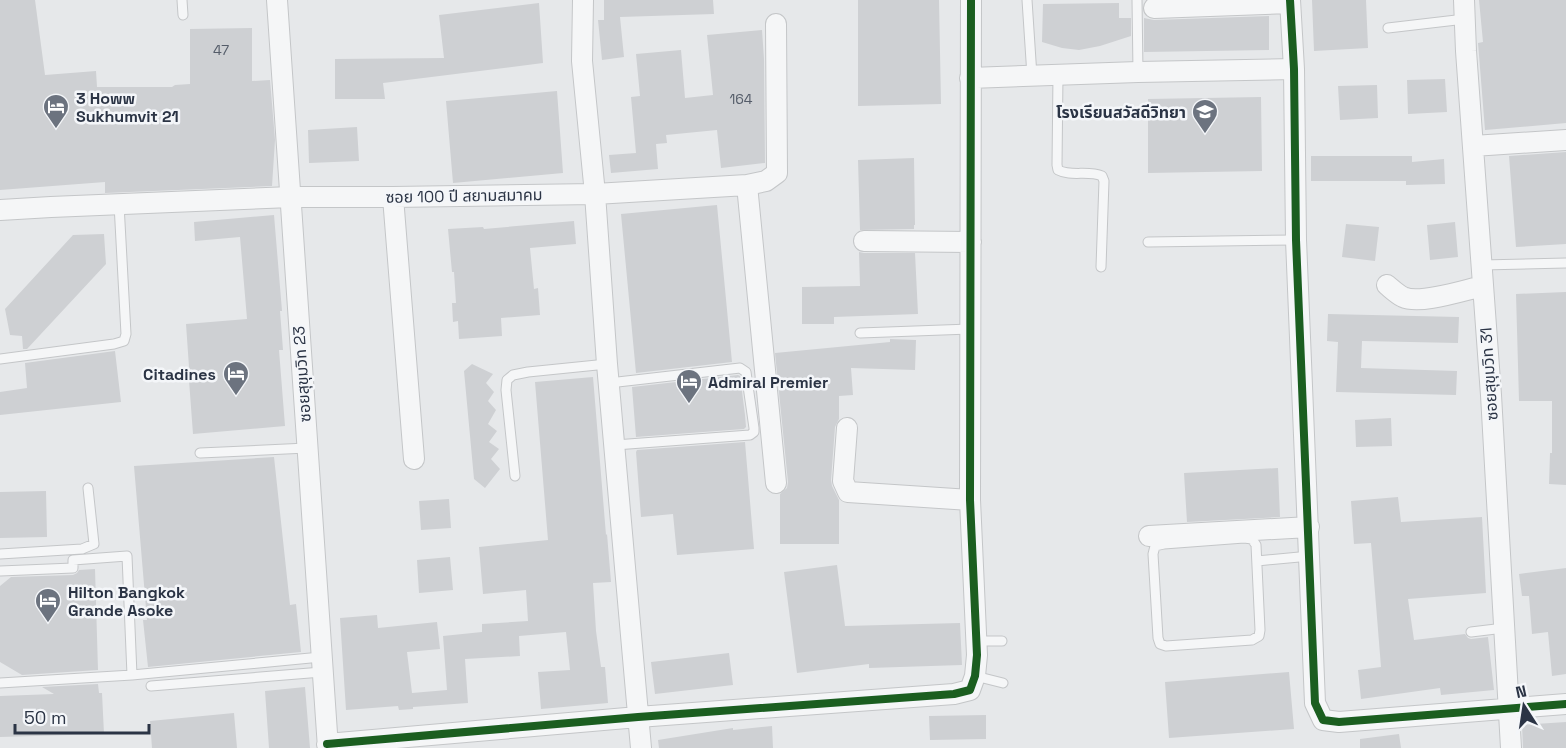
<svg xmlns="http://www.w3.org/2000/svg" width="1566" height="748" viewBox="0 0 1566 748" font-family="'Space Grotesk','Noto Sans Thai',sans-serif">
	<rect width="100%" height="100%" fill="#e6e8ea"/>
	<path fill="#ced0d3" d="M0,0h35l10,75 51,-4 1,16h75l3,-2 15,-1v-55l62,-1v53l18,-1 5,60 -3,46 -167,7v-11l-105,8z
		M604,0h109l1,14 -94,3 4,40 -22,3 -4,-40h6z
		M858,0h81l2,104 -83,2z
		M1312,0h54l2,48 -54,3z
		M1479,0h87v123l-81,7 -7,-87 5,-1z
		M539,3l4,60 -160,20 2,16h-50v-40l109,-1 -5,-43z
		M1119,3v15h12v18l-31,10 -21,4 -17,-2 -20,-6 1,-38z
		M1269,16v34l-125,2v-34l10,2z
		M762,30l2,29 1,104 -44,5 -4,-38 -51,5 1,8 -11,1 2,25 -47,4 -2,-18 27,-2 -5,-56 9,-1 -4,-42 45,-4 4,48 28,-3 -6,-60z
		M1445,79l2,33 -39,2 -1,-34z
		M1377,85l1,33 -38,2 -2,-34z
		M557,91l6,82 -110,10 -7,-82z
		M1261,97l1,74 -114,2v-74z
		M357,127l2,34 -50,2 -1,-33z
		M1566,152v92l-50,3 -7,-91z
		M1311,156h101v6l32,-3 1,25 -39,1v-4h-95z
		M914,158l1,67h-1v4l-54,1 -2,-70z
		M717,205l15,157 -96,11 -15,-159z
		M274,215l8,96h-2l3,39h-4l6,76 -92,8 -5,-67h1l-3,-43 61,-5 -7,-82 -45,4 -1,-19z
		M574,221l2,23 -46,4 4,41 4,-1 2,27 -39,3 1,18 -43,3 -1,-18 -5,1 -1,-19h4l-2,-31h-2l-4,-43 35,-2 1,2z
		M1455,222l3,35 -28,3 -3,-35z
		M1346,224l33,3 -4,34 -33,-4z
		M104,234l2,30 -79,85h-4l-1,-13 -12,-1 -5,-26 68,-74z
		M859,252l5,1h51l3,61 -84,3v7h-32v-37l58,-1z
		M1566,292v193l-17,-1 1,-31h2v-52h-33l-3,-107z
		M1328,314l131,3 -1,26 -96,-2 -1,27 96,3 -1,24 -120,-3 2,-50 -11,-1z
		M890,339l26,1 -1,30 -64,-2 2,27 -14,1v23l-4,8 -4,53 1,6 7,14v44h-59v-50l7,-6 1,-6 -13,-129 115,-11z
		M115,351l6,51 -121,13v-23l27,-4 -2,-25z
		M472,364l21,10 -7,9 8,9 -6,9 8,9 -8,14 9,7 -8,11 10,7 -8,10 9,10 -15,19 -11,-9 -10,-108z
		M738,375l2,1 5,39 1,12 -2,2 -108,8 -4,-50z
		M593,377l13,158 1,-1 4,48 -18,1 3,48 5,36h4l3,36 -67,6 -3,-37 32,-2 -4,-38 -47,4 1,20 -55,3 3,44 -55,4v2l-14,1 -1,-4 -52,4 -6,-92 37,-3 1,13 59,-6 3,27 -33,3 5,41 35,-3 -4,-54 39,-4v-8l46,-3 -2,-31 -43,4 -4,-47 69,-7 -13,-158z
		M1391,418l1,28 -36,1 -1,-27z
		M745,442l9,107 -77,6 -4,-41 -32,3 -5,-65 1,-2z
		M274,457l16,148 6,-1 5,48 -153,15 -5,-47h4l-13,-154z
		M1278,468l2,49 -93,5 -3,-49z
		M46,491l1,46 -47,1v-46z
		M1398,497l3,25 81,-5 4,76 -78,6 6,41 51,-6 3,4 3,1 17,-2 6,53 -53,5 -1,-7 -79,11 -3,-29 23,-3 -10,-124 -17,1 -3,-43z
		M449,499l2,29 -30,2 -2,-29z
		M450,557l3,33 -34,3 -2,-33z
		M837,565l8,61 115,-3 2,42 -93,3v-4l-72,9 -13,-101z
		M1566,568v106l-14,2 -4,-44 -16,2 -3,-38h-7l-3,-22z
		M95,569l3,101 -76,5 -22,-13v-76l11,-9 62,-2 4,-2 2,-3z
		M729,653l4,32 -78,9 -4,-32z
		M1289,672l5,57 -125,9 -4,-56z
		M98,684l1,9h3l2,41 -104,3v-41l54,-2 -12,-7z
		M305,687l5,61h-41l-4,-57z
		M234,713l3,35h-85l-2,-27z
		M986,715v24l-56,1 -1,-24z
		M1566,722v26h-43l-1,-23z
		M772,726l1,22h-114l-1,-8 75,-12v2z
		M1399,734l2,14h-41v-9z"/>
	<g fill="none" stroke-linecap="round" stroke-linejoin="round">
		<defs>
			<path id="service" d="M182,0l1,15
				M1027,0l5,76
				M1137,0l1,72
				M1388,28l77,-9
				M1058,75l-1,90 1,5c13,7 30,0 44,6l2,5 -3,86
				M1148,242l148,-2
				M1482,265l84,-2
				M860,333l110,-4
				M0,359l114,-15 10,-3 2,-7 -7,-130
				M609,383l131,-15 6,4 8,56v4l-4,3 -135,10
				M200,453l107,-5
				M515,476l-9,-86 1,-10 6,-5 15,-3 79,-8
				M1244,538l8,1 4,6 4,85 -1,6 -7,4 -86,6 -6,-2 -2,-6 -5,-84 2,-8 9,-2z
				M0,554l82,-5 12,-5 -6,-56
				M1257,561l53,-5
				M0,571l73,-3v-8l54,-4 5,119
				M1471,632l33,-4
				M977,641h25
				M975,676l28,7
				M0,683l132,-8 189,-18
				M151,686l171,-14"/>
			<path id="minor" d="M277,0l51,748
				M583,0l-1,61 13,133 12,170 34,384
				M1290,0l4,69 2,171 19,463 8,17 16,2 227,-18
				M1464,0l2,51 25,344 20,353
				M1154,8l136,-5
				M970,78l168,-6 156,-3
				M1473,146l93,-6
				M747,185l29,298
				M393,197l21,262
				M0,210l51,-3 240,-10h102l202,-3 152,-9 19,-4 11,-8 -1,-149
				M864,241l107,1
				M1387,285c5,4 10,9 16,12 17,8 61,-7 80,-11
				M847,428l-4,53 5,11 122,8
				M1149,536l160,-9
				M327,744l311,-27 316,-23 16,-4 5,-14 2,-21 -7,-155 1,-500"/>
		</defs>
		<use href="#service" stroke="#c4c6c8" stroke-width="11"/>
		<use href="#minor" stroke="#c4c6c8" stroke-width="22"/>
		<use href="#service" stroke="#f5f6f7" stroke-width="9"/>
		<use href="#minor" stroke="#f5f6f7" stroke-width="20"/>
		<defs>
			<path id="cycleway" d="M1290,0l4,69 2,171 19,463 8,17 16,2 227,-18
				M327,744l311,-27 316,-23 16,-4 5,-14 2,-21 -7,-155 1,-500"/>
		</defs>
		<use href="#cycleway" stroke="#f4f6f9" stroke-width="11"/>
		<use href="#cycleway" stroke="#1b5e20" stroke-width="8"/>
	</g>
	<defs>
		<symbol id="hotel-pin" viewBox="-11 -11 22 30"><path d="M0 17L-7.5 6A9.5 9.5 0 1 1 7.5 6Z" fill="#6c737f" stroke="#f4f6f9"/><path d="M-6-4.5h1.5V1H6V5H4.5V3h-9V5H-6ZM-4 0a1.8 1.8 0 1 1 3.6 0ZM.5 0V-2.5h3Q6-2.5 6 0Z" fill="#fff"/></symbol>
		<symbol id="school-pin" viewBox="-11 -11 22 30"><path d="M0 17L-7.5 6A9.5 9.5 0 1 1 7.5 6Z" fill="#6c737f" stroke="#f4f6f9"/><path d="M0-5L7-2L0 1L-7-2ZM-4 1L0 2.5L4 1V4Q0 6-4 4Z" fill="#fff"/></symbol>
	</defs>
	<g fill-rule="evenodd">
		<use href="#hotel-pin" x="41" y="92" width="30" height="40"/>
		<use href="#school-pin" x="1190" y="97" width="30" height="40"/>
		<use href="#hotel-pin" x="221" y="359" width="30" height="40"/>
		<use href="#hotel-pin" x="674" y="367" width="30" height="40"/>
		<use href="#hotel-pin" x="33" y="586" width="30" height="40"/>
	</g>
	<g text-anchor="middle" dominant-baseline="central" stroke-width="5" stroke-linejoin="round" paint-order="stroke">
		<g font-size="14" fill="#545c69">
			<text x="221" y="50">47</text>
			<text x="741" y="99">164</text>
		</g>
		<g font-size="16" font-weight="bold" fill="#2b3445" stroke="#f4f6f9" text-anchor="start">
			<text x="76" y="98">3 Howw<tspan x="76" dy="18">Sukhumvit 21</tspan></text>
			<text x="1186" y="112" text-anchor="end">โรงเรียนสวัสดีวิทยา</text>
			<text x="216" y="374" text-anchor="end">Citadines</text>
			<text x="708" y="382">Admiral Premier</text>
			<text x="68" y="592">Hilton Bangkok<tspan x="68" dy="18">Grande Asoke</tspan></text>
		</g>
		<g font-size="16" fill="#2b3445" stroke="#f4f6f9">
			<text transform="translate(464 196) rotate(-1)">ซอย 100 ปี สยามสมาคม</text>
			<text transform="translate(302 374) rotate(-94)">ซอยสุขุมวิท 23</text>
			<text transform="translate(1489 374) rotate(-94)">ซอยสุขุมวิท 31</text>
		</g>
	</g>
	<g transform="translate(1524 706) rotate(348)" stroke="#f4f6f9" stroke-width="4.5" paint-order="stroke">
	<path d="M0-4.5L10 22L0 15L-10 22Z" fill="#2b3445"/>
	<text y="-9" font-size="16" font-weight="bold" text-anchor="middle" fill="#2b3445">N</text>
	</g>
	<path d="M15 724v9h134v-9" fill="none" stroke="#2b3445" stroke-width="3"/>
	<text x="24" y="724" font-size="18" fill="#2b3445" stroke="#f4f6f9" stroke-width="4.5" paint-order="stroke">50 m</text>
</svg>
